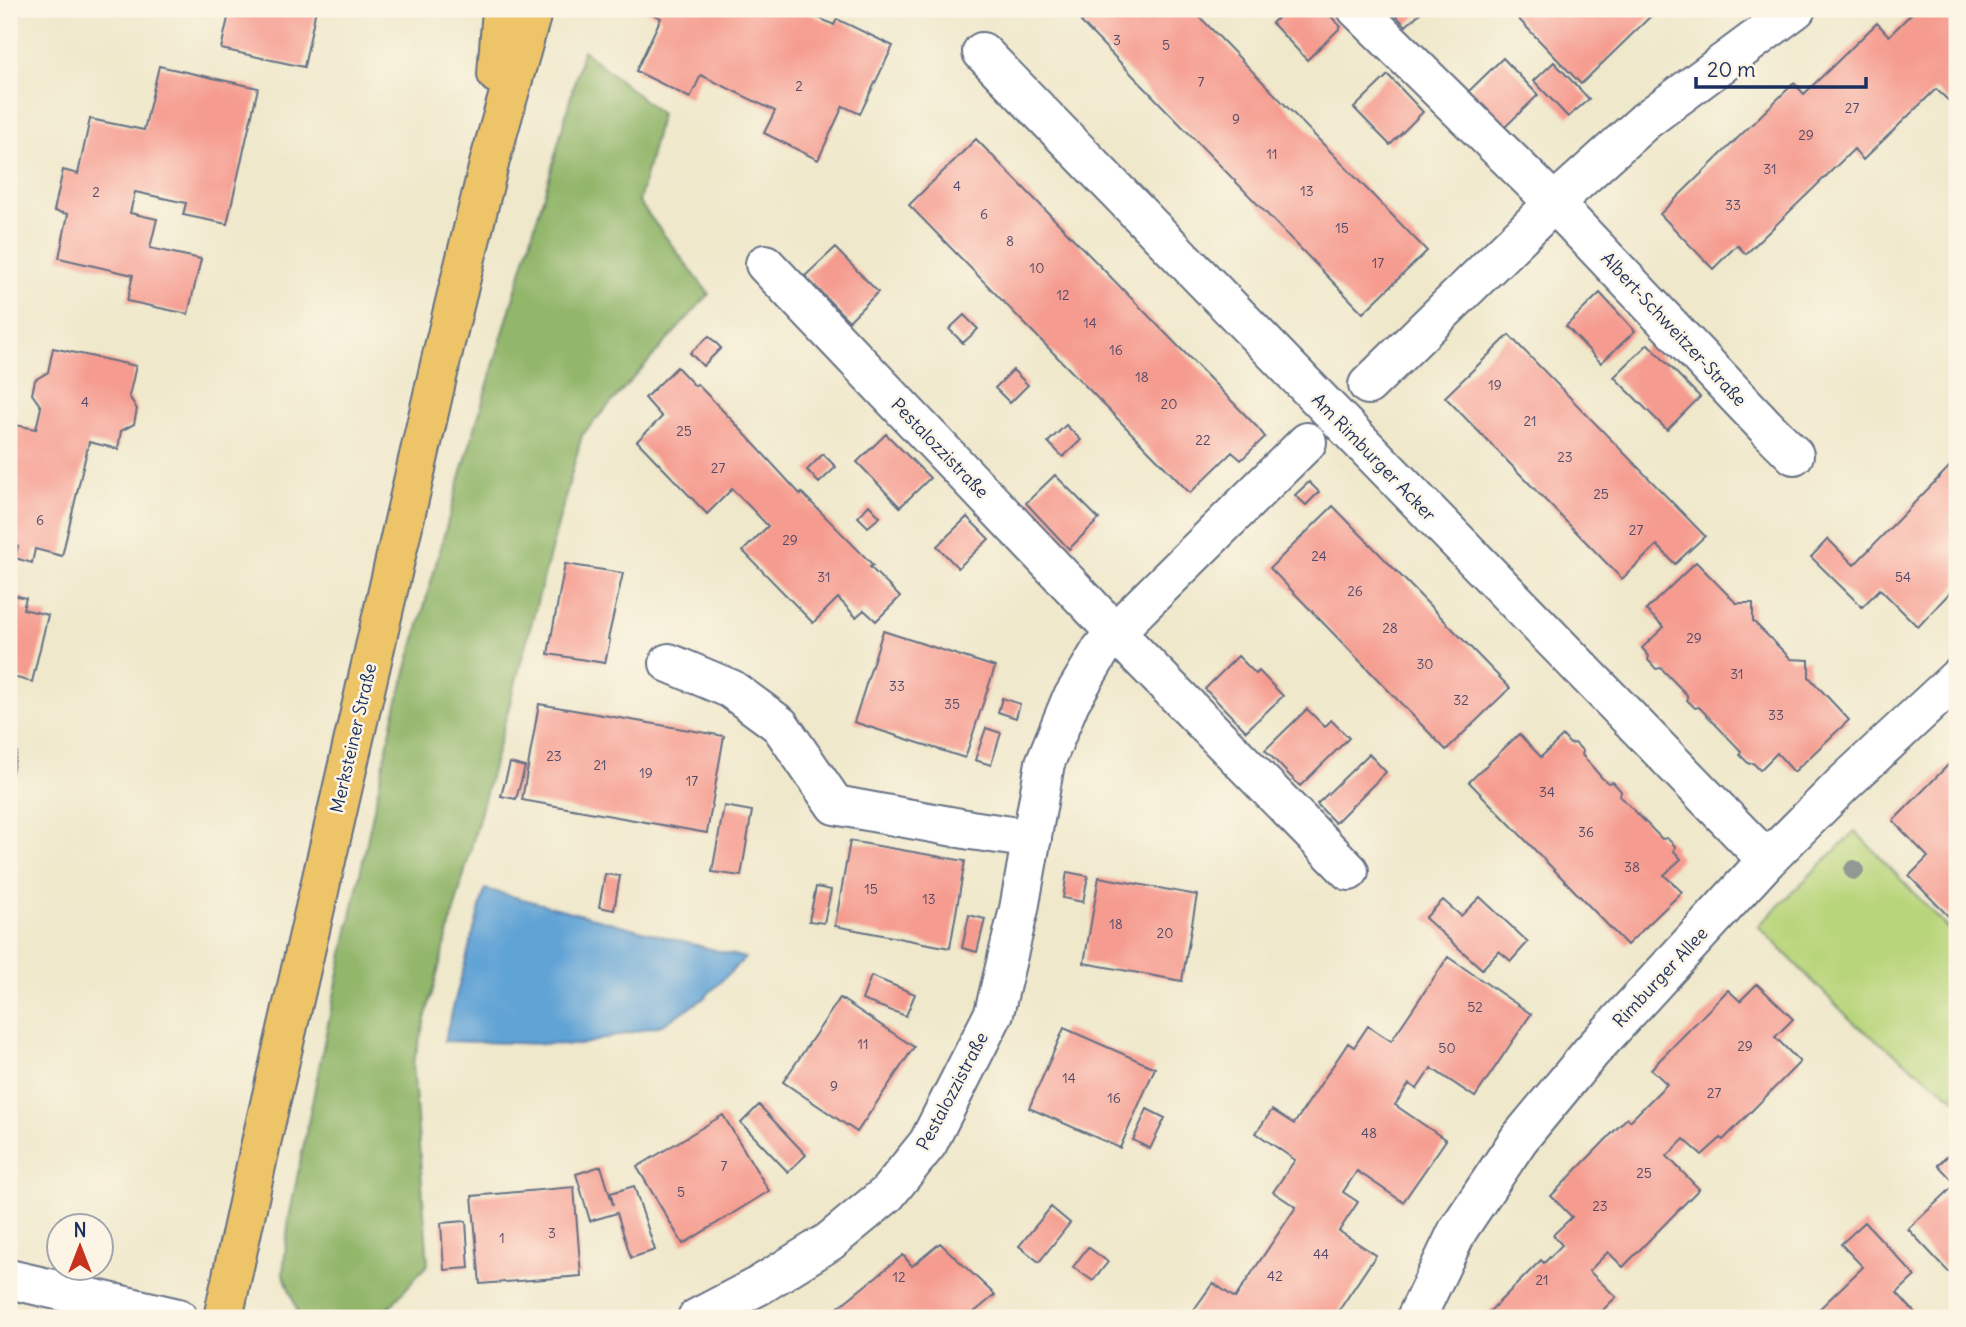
<svg xmlns="http://www.w3.org/2000/svg" width="1966" height="1327" viewBox="0 0 1966 1327" font-family="Delius,sans-serif">
	<rect width="100%" height="100%" fill="#fcf5e5"/>
	<filter id="ink" filterUnits="userSpaceOnUse"><feTurbulence type="fractalNoise" baseFrequency=".0143" numOctaves="2"/><feDisplacementMap in="SourceGraphic" scale="14" xChannelSelector="R" yChannelSelector="G"/><feConvolveMatrix kernelMatrix="1 2 1 2 8 2 1 2 1" color-interpolation-filters="sRGB"/></filter>
	<filter id="wash" filterUnits="userSpaceOnUse"><feTurbulence type="fractalNoise" baseFrequency=".00686" numOctaves="4" result="noise"/><feDisplacementMap in="SourceGraphic" scale="28" xChannelSelector="R" yChannelSelector="G"/><feGaussianBlur stdDeviation="1.57" result="paint"/><feColorMatrix in="noise" values="0 0 0 0 0 0 0 0 0 0 0 0 0 0 0 0 0 1.4 0 .05"/><feComposite in="paint" operator="in"/></filter>
	<g filter="url(#wash)">
		<rect width="100%" height="100%" fill="#efe8cb"/>
		<path fill="#b9d57b" stroke="#6a826c" stroke-width="2" d="M1855,831l102,107v162l-102,-76 -97,-98z"/>
		<path fill="#92b66b" stroke="#567264" stroke-width="2" d="M583,50l78,64 -22,88 70,92 -127,141 -169,629 15,200 -48,54h-80l-17,-45 6,-55 36,-180 69,-323 62,-223 95,-321z"/>
		<path fill="#61a3d5" stroke="#3e699a" stroke-width="2" d="M485,889l260,69 -42,41 -41,26 -83,20 -135,-4z"/>
		<g id="blocks">
			<path fill="#f59b8f" d="M230,9h86l-12,58 -83,-18z
				M641,9h159l34,16 3,-6 56,27 -33,68 -17,-8 -25,54 -54,-27 11,-22 -74,-36 -11,23 -54,-27 25,-53z
				M1095,9h97l235,242 -64,62 -282,-291z
				M1287,9h37l17,18 -34,33 -35,-37z
				M1389,9h35l-18,17z
				M1513,9h137l4,4 -73,71 -70,-73z
				M1916,9h41v84l-8,8 -13,-12 -73,71 -9,-11 -108,105 -9,-9 -24,24 -53,-55 134,-131 10,11 73,-71 12,13z
				M1503,58l35,37 -34,33 -35,-37z
				M1554,62l35,37 -21,18 -34,-36z
				M159,66l99,22 -31,136 -44,-9 3,-12 -51,-11 -5,21 27,6 -7,29 51,11 -13,55 -61,-13 6,-26 -74,-17 9,-44 -14,-3 9,-41 15,4 12,-55 54,11z
				M1388,75l35,37 -33,33 -36,-37z
				M976,139l281,288 8,10 -24,23 -9,-8 -42,41 -281,-288z
				M835,248l43,44 -29,29 -44,-45z
				M1600,293l35,38 -34,32 -35,-37z
				M964,315l14,14 -15,14 -14,-14z
				M1509,335l196,201 -30,28 -18,-19 -35,34 -177,-182z
				M709,336l12,12 -18,18 -13,-13z
				M1648,344l52,53 -33,33 -53,-53z
				M53,348l83,18 -7,30 8,13 -3,15 -13,7 -3,18 -29,-7 -27,114 -27,-7 -3,14 -17,-5 3,-12 -9,-2v-90l6,-29 21,4 5,-22 -9,-13 3,-14 13,-8z
				M677,367l18,19 2,-2 35,36 69,75 1,-2 71,72 -3,2 30,30 -24,24 -12,-11 -8,7 -18,-19 -25,25 -70,-72 25,-25 -18,-19 -18,-18 -25,25 -70,-73 25,-24 -17,-19z
				M1013,370l15,15 -18,18 -15,-15z
				M1066,425l15,15 -18,17 -15,-15z
				M886,434l44,44 -30,29 -43,-45z
				M823,454l13,13 -17,16 -12,-13z
				M1957,459v126l-39,42 -38,-38 -18,18 -51,-50 17,-18 26,26z
				M1055,475l44,44 -30,30 -43,-46z
				M1309,482l10,10 -13,13 -11,-10z
				M869,505l11,12 -12,10 -10,-10z
				M1333,506l177,182 -64,62 -176,-182z
				M967,517l22,22 -31,29 -21,-22z
				M1696,562l40,41h17v18l38,38 18,1v17l40,43 -55,52 -17,-19 -17,17 -7,-7 -4,1 -9,-9 1,-4 -42,-44 -4,1 -8,-8v-5l-26,-27 -5,1 -8,-9 1,-4 -7,-8 22,-21 -18,-17z
				M565,564l58,9 -15,66 2,1 -5,23 -57,-9z
				M9,594l17,4 -3,11 25,6 -16,67 -23,-6z
				M883,631l112,36 -30,91 -111,-36z
				M1238,656l18,18 3,-3 24,25 -37,35 -41,-42z
				M1002,698l18,6 -4,14 -18,-6z
				M539,704l185,32 -17,97 -185,-33z
				M1307,709l18,18 6,-7 18,18 -49,48 -35,-36z
				M986,728l15,5 -10,32 -16,-5z
				M1519,734l22,23 22,-21 7,8 5,-1 8,8 -1,4 20,23 6,5 5,-1 8,9 -1,5 42,43 5,-1 8,8 -1,5 7,8 -17,16 18,17 -55,53 -158,-163z
				M9,750l8,2 -7,28h-1z
				M1369,754l17,18 -51,51 -18,-19z
				M1957,756v169l-48,-49 19,-19 -35,-36z
				M510,763l15,4 -9,32 -15,-3z
				M724,806l28,5 -11,65 -29,-4z
				M850,841l115,20 -15,87 -115,-22z
				M1067,872l21,4 -5,26 -20,-4z
				M605,874l15,2 -6,34 -15,-3z
				M1099,877l98,18 -15,86 -98,-18z
				M816,887l15,3 -7,33 -15,-2z
				M1480,897l48,45 -17,19 -12,-10 -17,18 -57,-51 18,-18 18,16z
				M969,915l16,4 -8,33 -15,-4z
				M1448,957l83,57 -56,83 -44,-29 -14,21 -8,-5 -14,21 51,35 -43,62 -46,-31 -14,21 15,10 -19,29 37,24 -42,63h-146l25,-35 22,15 61,-91 -23,-15 22,-32 -39,-27 16,-23 22,14 54,-81 6,4 14,-21 23,15z
				M871,976l44,18 -9,22 -44,-16z
				M1757,984l36,35 -18,18 25,25 -77,78 -2,-2 -19,17 -18,-16 -17,17 32,33 -76,78 -15,-15 -19,19 27,26 -18,18 3,3h-118l58,-58 3,3 18,-18 -9,-10 19,-18 -21,-21 76,-78 3,3 37,-37 -16,-15 77,-79 12,11z
				M840,998l74,49 -57,85 -74,-50z
				M1064,1028l91,40 -35,80 -91,-40z
				M759,1105l47,50 -18,17 -47,-49z
				M1147,1109l18,9 -15,31 -17,-9z
				M723,1115l46,76 -86,53 -46,-77z
				M1957,1147v134l-49,-52 48,-45 -18,-19z
				M601,1166l12,39 -2,-12 23,-7 21,64 -24,8 -14,-45 -27,8 -14,-47z
				M574,1187l7,89 -101,8 -8,-88z
				M1051,1207l19,16 -31,39 -20,-16z
				M466,1221l3,47 -25,2 -3,-47z
				M1865,1222l50,54 -18,17 23,25h-104l-3,-3 50,-48 -22,-23z
				M940,1243l55,52 -28,23h-142l78,-63 9,11z
				M1088,1247l20,15 -15,19 -20,-14z"/>
		</g>
	</g>
	<g filter="url(#ink)">
		<use href="#blocks" fill-opacity="0" stroke="#657084" stroke-width="2"/>
		<g fill="none" stroke-linecap="round" stroke-linejoin="round">
			<defs>
				<path id="minor" d="M1357,9l197,194 212,224 28,28
					M982,52l785,808
					M765,264l350,368 234,239
					M1368,385l186,-182 91,-82 151,-112
					M669,663l62,26 49,36 55,80 136,25 61,9
					M9,1279l169,39
					M697,1318l63,-33 69,-43 58,-48 41,-51 66,-130 25,-104 26,-146 25,-61 31,-52 14,-18 192,-190
					M1416,1318l42,-88 61,-91 72,-87 176,-192 75,-75 115,-107"/>
				<path id="major" d="M497,74l5,-65
					M223,1318l38,-175 183,-796 46,-187 43,-151"/>
			</defs>
			<use href="#minor" stroke="#657084" stroke-width="42"/>
			<use href="#major" stroke="#657084" stroke-width="42"/>
			<use href="#minor" stroke="#fff" stroke-width="38"/>
			<use href="#major" stroke="#eec469" stroke-width="38"/>
		</g>
		<circle fill="#909993" cx="1854" cy="870" r="10"/>
	</g>
	<g text-anchor="middle" dominant-baseline="central" stroke-width="5" stroke-linejoin="round" paint-order="stroke">
		<g font-size="14" fill="#524a6a">
			<text x="1117" y="40">3</text>
			<text x="1166" y="45">5</text>
			<text x="1201" y="82">7</text>
			<text x="799" y="86">2</text>
			<text x="1852" y="108">27</text>
			<text x="1236" y="119">9</text>
			<text x="1806" y="135">29</text>
			<text x="1272" y="154">11</text>
			<text x="1770" y="169">31</text>
			<text x="957" y="186">4</text>
			<text x="1307" y="191">13</text>
			<text x="96" y="192">2</text>
			<text x="1733" y="205">33</text>
			<text x="984" y="214">6</text>
			<text x="1342" y="228">15</text>
			<text x="1010" y="241">8</text>
			<text x="1378" y="263">17</text>
			<text x="1037" y="268">10</text>
			<text x="1063" y="295">12</text>
			<text x="1090" y="323">14</text>
			<text x="1116" y="350">16</text>
			<text x="1142" y="377">18</text>
			<text x="1495" y="385">19</text>
			<text x="85" y="402">4</text>
			<text x="1169" y="404">20</text>
			<text x="1530" y="421">21</text>
			<text x="684" y="431">25</text>
			<text x="1203" y="440">22</text>
			<text x="1565" y="457">23</text>
			<text x="718" y="468">27</text>
			<text x="1601" y="494">25</text>
			<text x="40" y="520">6</text>
			<text x="1636" y="530">27</text>
			<text x="790" y="540">29</text>
			<text x="1319" y="556">24</text>
			<text x="824" y="577">31</text>
			<text x="1903" y="577">54</text>
			<text x="1355" y="591">26</text>
			<text x="1390" y="628">28</text>
			<text x="1694" y="638">29</text>
			<text x="1425" y="664">30</text>
			<text x="1737" y="674">31</text>
			<text x="897" y="686">33</text>
			<text x="1461" y="700">32</text>
			<text x="952" y="704">35</text>
			<text x="1776" y="715">33</text>
			<text x="554" y="756">23</text>
			<text x="600" y="765">21</text>
			<text x="646" y="773">19</text>
			<text x="692" y="781">17</text>
			<text x="1547" y="792">34</text>
			<text x="1586" y="832">36</text>
			<text x="1632" y="867">38</text>
			<text x="871" y="889">15</text>
			<text x="929" y="899">13</text>
			<text x="1116" y="924">18</text>
			<text x="1165" y="933">20</text>
			<text x="1475" y="1007">52</text>
			<text x="863" y="1044">11</text>
			<text x="1745" y="1046">29</text>
			<text x="1447" y="1048">50</text>
			<text x="1069" y="1078">14</text>
			<text x="834" y="1086">9</text>
			<text x="1714" y="1093">27</text>
			<text x="1114" y="1098">16</text>
			<text x="1369" y="1133">48</text>
			<text x="724" y="1166">7</text>
			<text x="1644" y="1173">25</text>
			<text x="681" y="1192">5</text>
			<text x="1600" y="1206">23</text>
			<text x="552" y="1233">3</text>
			<text x="502" y="1238">1</text>
			<text x="1321" y="1254">44</text>
			<text x="1275" y="1276">42</text>
			<text x="899" y="1277">12</text>
			<text x="1542" y="1280">21</text>
		</g>
		<g font-size="18" fill="#1b2f5e" stroke="#fcf5e5">
			<text transform="translate(1674 329) rotate(47)">Albert-Schweitzer-Straße</text>
			<text transform="translate(940 448) rotate(46)">Pestalozzistraße</text>
			<text transform="translate(1374 457) rotate(46)">Am Rimburger Acker</text>
			<text transform="translate(353 738) rotate(-77)">Merksteiner Straße</text>
			<text transform="translate(1660 977) rotate(-47)">Rimburger Allee</text>
			<text transform="translate(952 1091) rotate(-62)">Pestalozzistraße</text>
		</g>
	</g>
	<rect width="1966" height="1327" fill="none" stroke="#fcf5e5" stroke-width="35"/>
	<g transform="translate(80 1247)"><circle r="33" fill="#fcf5e5" stroke="#a2a6af" stroke-width="2"/>
	<path d="M0-5L12 26L0 18L-12 26Z" fill="#c8321e"/>
	<text y="-10" font-size="19" font-weight="bold" text-anchor="middle" fill="#1b2f5e">N</text>
	</g>
	<path d="M1696 77v10h170v-10" fill="none" stroke="#1b2f5e" stroke-width="3.5"/>
	<text x="1707" y="77" font-size="21" fill="#1b2f5e" stroke="#fcf5e5" stroke-width="5" paint-order="stroke">20 m</text>
</svg>
